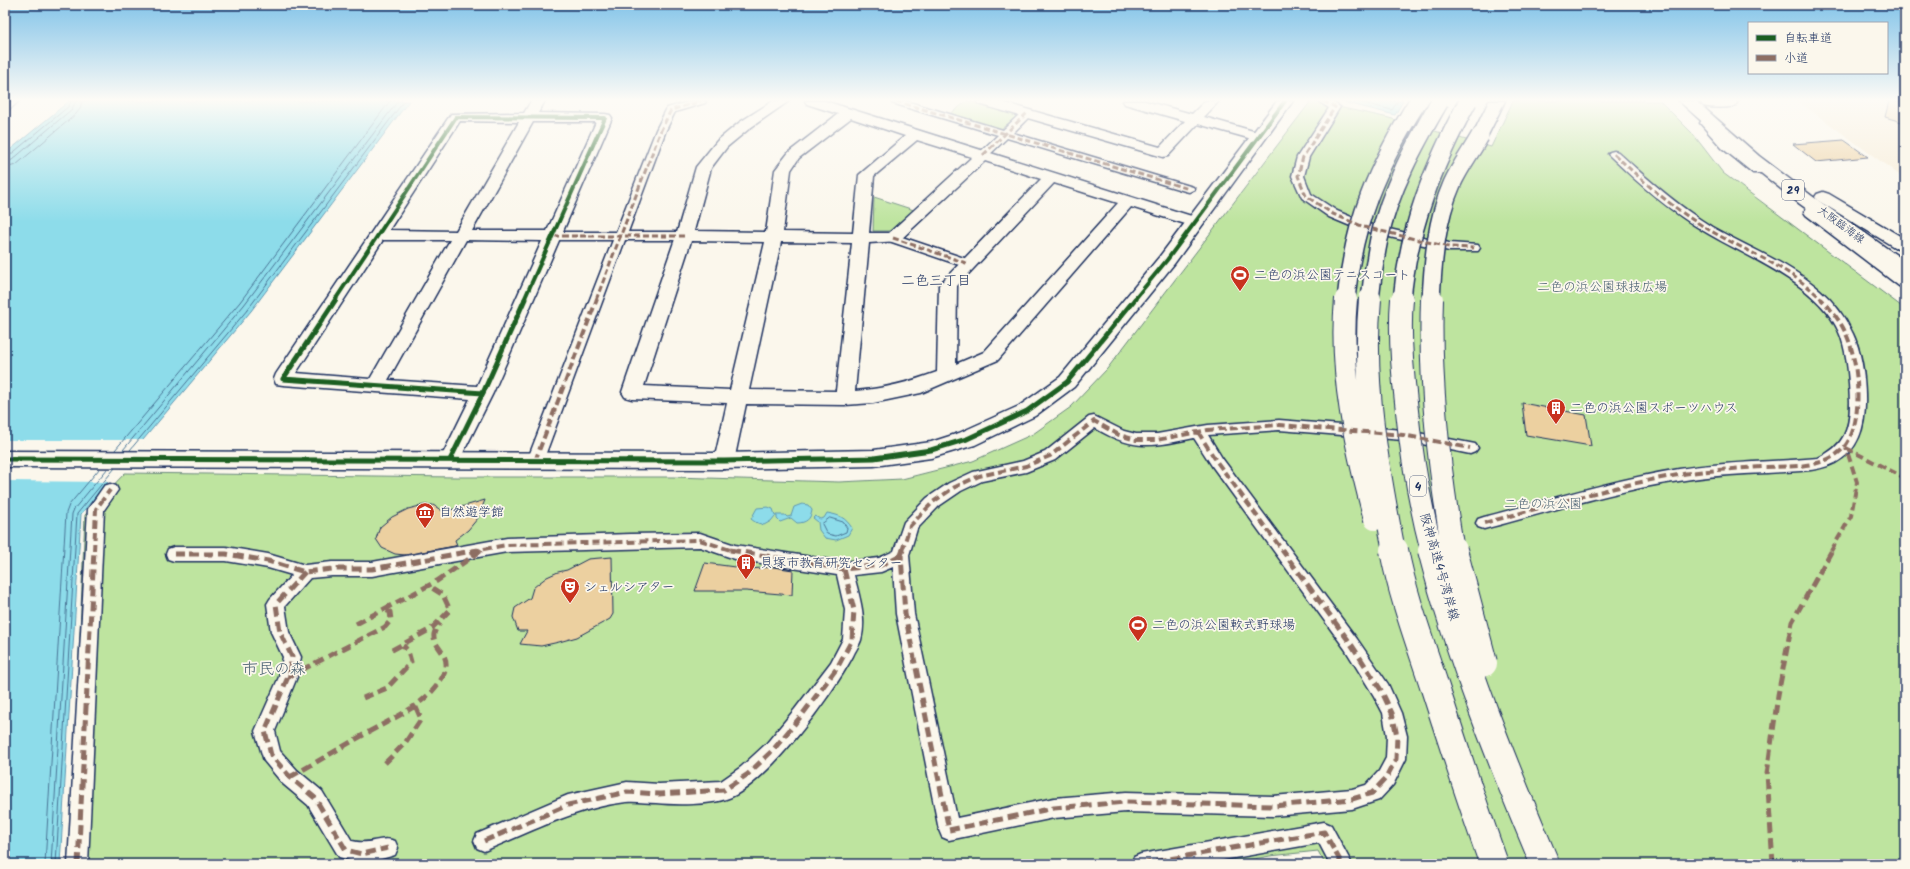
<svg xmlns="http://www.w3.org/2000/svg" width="1910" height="869" viewBox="0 0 1910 869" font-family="Kalam,'Klee One',sans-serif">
	<rect width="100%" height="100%" fill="#fbf7ec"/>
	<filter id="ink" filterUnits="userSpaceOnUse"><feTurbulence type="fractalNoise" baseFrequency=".025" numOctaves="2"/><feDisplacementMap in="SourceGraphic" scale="8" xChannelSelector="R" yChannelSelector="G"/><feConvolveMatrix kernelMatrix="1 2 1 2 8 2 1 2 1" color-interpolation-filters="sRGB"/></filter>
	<g filter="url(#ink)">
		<path fill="#f6ebd5" d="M1798,101h107v78z"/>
		<path fill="#bee49f" stroke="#6c8a7e" d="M967,101h1l51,14 -18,14 -51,-15z
			M1311,101l78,17 102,29 22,-46h147l33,33 30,39 182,136v555h-580l-7,-13 -48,5 -43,8h-1157l15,-349 40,-42 332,4h216l166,5 63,-3 71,-18 60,-27 38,-27 36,-38z
			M874,197l40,13 -22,21h-19z"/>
		<path fill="#8ddcea" stroke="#5f97b2" d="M69,101h340l-158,210 -170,203 -21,350h-55v-710z
			M1339,101h64l-8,14z
			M802,504l6,1 4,5c-1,9 -6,13 -15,13l-6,-5 -11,4 -3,-3v-3h-2l-4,5 -7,4 -9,-3 -4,-3 6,-11 11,-1 5,2 2,6h10l2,2 4,-1 3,-9z
			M827,513c12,2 18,4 25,15l-4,7 -12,5 -11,-2 -6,-8 -1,-8 -5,-4 2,-2 5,3 4,-1z"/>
		<path fill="#fbf7ec" d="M5,440h141l-35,42 -106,-1z"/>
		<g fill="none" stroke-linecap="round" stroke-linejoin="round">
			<path stroke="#497496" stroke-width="1" d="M1355,101l37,9 6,-9
				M5,157l4,-1 60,-50 2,-5
				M5,162l7,-2 60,-51 4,-8
				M5,168l11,-3 60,-51 4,-5 2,-8
				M115,450l125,-148 150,-201
				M123,450l121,-145 154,-204
				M130,450l118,-141 156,-208
				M830,518l13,4 4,6 -1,4 -10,4 -9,-2 -5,-10z
				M45,864l21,-351 3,-8 31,-37
				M51,864l21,-350 2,-5 34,-41
				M56,864l21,-350 38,-46"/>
		</g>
		<path fill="#ecd0a0" stroke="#1b2f5e" d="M1889,101h16v22l-20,-6z
			M1844,140l24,17 -52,5 -23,-18z
			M1522,403l64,12 5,31 -65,-11z
			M485,500l-7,18 -10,12 -13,10 2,5 -2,1 -50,9 -10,-1 -13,-6 -6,-9 4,-12 12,-10 16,-8 16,-4h9l11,7z
			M612,557l1,57 -3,5 -33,18 -18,5 -18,4 -21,-2 7,-13h-9l-5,-14 2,-9 15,-10 3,-10 6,-5 8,-6 11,-5 9,-2 21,-11z
			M705,563l45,6 23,-2 20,3 -1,25 -46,-4h-51z"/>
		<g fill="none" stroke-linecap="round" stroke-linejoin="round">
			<defs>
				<path id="pedestrian" d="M691,101h15l-1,2 -30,9 -9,18 -38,102h56l6,4 -6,4h-59l-82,221 -3,4 -5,2 -5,-2 -3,-4 86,-221h-60l-6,-4 6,-4h63l40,-102 11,-22z
					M891,101h15l97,29 20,-19h8l1,2 -1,2 -18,18 180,54 2,2 -6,3 -4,-1 -178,-53 -20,19h-8l-2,-2 2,-2 19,-18 -106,-32z
					M1318,101h13l9,6 -31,50 -5,19 7,18 26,17 31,13 81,19 29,2 2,3 -2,3h-29l-89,-21 -31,-13 -27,-19 -10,-22 5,-19 32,-49z
					M1614,151l4,1c29,27 60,54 94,75 35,20 77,36 108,63 14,12 25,27 33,44 12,25 17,78 6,103 -5,12 -13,20 -24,26 -20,10 -46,8 -68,10 -29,1 -59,3 -88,8 -66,10 -130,31 -195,48l-6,-2 -2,-4 2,-4 6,-2c64,-17 129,-37 195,-48 46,-7 92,-7 139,-11 26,-12 32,-28 32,-56 -1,-22 -2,-44 -9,-65 -20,-54 -94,-79 -139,-107 -34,-20 -64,-47 -92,-74l-2,-2 2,-2z
					M893,234l80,27 2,3 -2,3h-8l-76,-26 -2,-3z
					M1094,416l30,15 12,3h21l51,-9 71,-5 124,10 72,14 3,4 -3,4 -5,2 -67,-14 -124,-10 -71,5 14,23 135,181 31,45 13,29 6,23 -1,23 -13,26 -14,15 -27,9 -79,7 -147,-4 -72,6 -105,22 -7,-3 -3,-7 -43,-216 -3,-47 -12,5 -27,3c5,21 13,43 7,65 -2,6 -6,11 -8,16 -20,38 -87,130 -127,143 -18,6 -51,6 -70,4 -9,0 -20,-2 -30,-1 -51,6 -95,30 -142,49l-7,-3 -3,-7 3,-7 91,-39 59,-13 32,2 62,-3 20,-14 25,-23 29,-35 36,-47 12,-23 2,-29 -8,-35 -102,-16 -35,-12 -193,5 -135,24h-40l-22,2 -25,28 4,26 12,25 -4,20 -22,54 5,20 17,19 25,21 30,50c18,5 29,-6 43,0l3,7 -3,7 -31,9 -25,-7 -31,-52 -25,-21 -19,-23 -9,-30 24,-54 4,-20 -12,-25 -4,-28 3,-5 22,-24 -24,-7 -42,-7h-52l-6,-2 -2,-5 2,-5 6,-2h52l42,7 37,11 27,-3h40l135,-24 124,-4 69,-1 35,12 109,17 35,-4 15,-7 10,-29 23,-24 22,-15 24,-11 50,-11 22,-9 44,-35zM1095,428c38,23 57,19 99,10l18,28 133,183 29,47 9,17 4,23 -1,22 -7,13 -13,14 -14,4 -79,7 -147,-4 -72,6 -97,20 -43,-204 -5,-59 8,-26 22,-23 22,-15 21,-10 44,-9 29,-12z
					M110,484l6,2 2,4 -14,20 -16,354h-20l20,-355 16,-23z
					M1324,822l7,3 21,39h-22l-11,-21 -119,21h-69l3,-7 7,-3z"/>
				<path id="minor" d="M5,101h14l-9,8 -5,1z
					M531,101h14l-7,12 67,1 5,1 2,3 -119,275 -36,72 -7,3 -7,-3 -3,-5 30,-61 -187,-14 -7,-1 -2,-5 2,-5 175,-260 73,-1zM460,121l59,1 -63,109 -67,-1zM533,122h63l-49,109h-75zM383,240h67l-80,139 -74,-6zM466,240l76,1 -65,145 -89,-6z
					M773,101h16l-39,27 -23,19 -16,21 -17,63 72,1 9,-62 14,-18 49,-38 -31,-10 -2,-3h20l376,118 2,3 -2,3 -6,2 -64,-20 -133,153 -77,33 -48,10 -28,2 -99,-1 -12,57 -3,5 -7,3 -7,-3 -3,-5 13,-58 -95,-4 -7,-2 -3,-5 54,-156 20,-69 21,-26 23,-19zM851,118l54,18 -46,39 -6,58 -70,-1 8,-62 8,-12zM917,140l55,17 -83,76h-20l5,-57zM985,161l56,18 -102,106 -2,87c-27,10 -53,17 -82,19l14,-148 30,-2zM1054,183l64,20 -134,149 -28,12 1,-78zM691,241l74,1 -35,148 -86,-4zM781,242l71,1 -16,148 -87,-1z
					M977,101h21l162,46 25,-26 -60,-17 -2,-3h22l47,13 13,-13h14l-15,16 60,17 2,3 -2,3 -5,1 -61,-17 -30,32 -5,1 -184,-53z
					M1703,101h35l-3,5c-10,2 -22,2 -32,0l-2,-3z
					M1707,119l5,1 20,22 31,25 3,3 -3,3h-10l-31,-25 -22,-25 2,-3z
					M1823,192l6,2 76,45v12l-6,-1 -82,-50 -2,-3 2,-3z
					M1812,207l6,2 87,65v13l-6,-1 -93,-71 -2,-3 2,-3z"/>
				<path id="tertiary" d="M1277,101h16l-119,163 -100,123 -39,29 -60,29 -44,13 -57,8 -150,3 -719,-2v-16l719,2 150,-3 57,-8 28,-9 60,-27 41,-29 100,-121z"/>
				<path id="primary" d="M1679,101h17l63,55 53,40 93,65v15l-7,-2 -98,-70 -53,-42z"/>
				<path id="motorway" d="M1489,101h16l-19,38 -6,2 -6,-2 -2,-3z"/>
			</defs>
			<use href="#pedestrian" stroke="#1b2f5e" stroke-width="3"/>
			<use href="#minor" stroke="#1b2f5e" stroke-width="3"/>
			<use href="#tertiary" stroke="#1b2f5e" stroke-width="3"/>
			<use href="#primary" stroke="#1b2f5e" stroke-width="3"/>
			<use href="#motorway" stroke="#1b2f5e" stroke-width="3"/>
			<use href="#pedestrian" fill="#fbf7ec" fill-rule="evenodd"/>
			<use href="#minor" fill="#fbf7ec" fill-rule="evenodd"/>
			<use href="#tertiary" fill="#fbf7ec" fill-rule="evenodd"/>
			<use href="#primary" fill="#fbf7ec" fill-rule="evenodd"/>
			<use href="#motorway" fill="#fbf7ec" fill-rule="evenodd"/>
			<defs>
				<path id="motorway-bridge-far2" d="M1346,300c7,-78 31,-133 72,-199
					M1370,300c2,-21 5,-41 9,-61 11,-50 36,-95 61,-138
					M1402,300c6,-72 32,-136 66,-199
					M1431,300c2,-39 5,-80 21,-116 7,-16 19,-32 28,-48"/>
				<path id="motorway-bridge-far1" d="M1346,299c-7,74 10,149 29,220
					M1370,299c-8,84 8,169 24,252
					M1402,299c-3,34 0,69 4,103 5,50 13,100 26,149
					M1432,299c-3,85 7,169 21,252"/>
				<path id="motorway-bridge" d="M1394,550c9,47 26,92 41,138 19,59 38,118 59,176
					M1432,550c28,108 70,212 113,314
					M1453,550l30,113"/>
			</defs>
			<use href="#motorway-bridge-far2" stroke="#1b2f5e" stroke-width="20" stroke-linecap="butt"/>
			<use href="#motorway-bridge-far1" stroke="#1b2f5e" stroke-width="24" stroke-linecap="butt"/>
			<use href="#motorway-bridge" stroke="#1b2f5e" stroke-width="30" stroke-linecap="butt"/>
			<use href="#motorway-bridge-far2" stroke="#fbf7ec" stroke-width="17"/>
			<use href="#motorway-bridge-far1" stroke="#fbf7ec" stroke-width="22"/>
			<use href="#motorway-bridge" stroke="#fbf7ec" stroke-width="28"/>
			<path stroke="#8d6e63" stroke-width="3" stroke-dasharray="6 3" stroke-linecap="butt" d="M896,101l293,88
				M1323,101l12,6 -32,50 -5,19 8,20 27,18 31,13 85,20 25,1
				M1614,154c29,27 58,54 92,74 38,23 85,39 116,72
				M983,155l44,-42
				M553,236h131
				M893,238l76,26
				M596,300l65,-170 10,-20 30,-9"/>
			<path stroke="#8d6e63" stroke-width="4" stroke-dasharray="8 4" stroke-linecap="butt" d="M1198,432l19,30 66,89
				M1846,448l59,30
				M535,461l62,-162
				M1484,523c64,-17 128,-37 194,-48 28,-5 56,-6 84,-8 25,-1 56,2 76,-14 28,-20 21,-89 9,-117 -6,-14 -15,-26 -26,-37
				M94,551l2,-42 14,-19
				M472,551l35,-6 193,-5 33,11
				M481,551l1,-1
				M902,551l8,-25 23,-24 22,-15 24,-11 47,-10 24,-10 44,-35 25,14 17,5h21l51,-10 71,-5 124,10 67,13
				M1831,551l20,-35 6,-34 -11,-34"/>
			<path stroke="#8d6e63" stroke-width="5" stroke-dasharray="10 5" stroke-linecap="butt" d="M730,550l114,19 37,-4 20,-10
				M903,550l-2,5 4,59 44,216 105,-22 72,-6 147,4 79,-7 20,-6 14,-15 10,-19 1,-23 -5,-23 -11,-23 -30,-46 -69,-94
				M174,554h52l42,7 37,11 27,-3h40l106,-19
				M305,572l-29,32 4,28 12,25 -4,20 -23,54 6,24 19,22 25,21 31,52 16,4 26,-6
				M356,624l81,-43 45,-31
				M392,650l39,-21 19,-19 -7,-15 -14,-9
				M288,677l97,-50 6,-7 -1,-8 -7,-3
				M363,698l24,-10 24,-26 -3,-11 -5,-6
				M385,763l20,-20 16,-24 -6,-14
				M290,777c25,-14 50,-29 75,-43 26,-15 63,-29 78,-58 11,-22 -11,-28 -9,-42 1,-4 4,-8 6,-11
				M484,841l84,-36 59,-13 32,2 65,-4 24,-16 25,-24 29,-35 35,-47 15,-28 2,-30 -10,-41
				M78,864l16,-314
				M1141,864l183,-32 18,32
				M1773,864l-6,-90 11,-79 14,-73 40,-72"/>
			<defs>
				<path id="cycleway-far1" d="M335,300l121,-183 149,1 -81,182
					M1134,300l33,-40 118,-159"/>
				<path id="cycleway" d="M336,299l-53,80 200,14
					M483,393l42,-94
					M5,459l719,2 150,-3 57,-8 36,-11 60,-28 40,-29 68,-83
					M450,460l33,-67"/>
			</defs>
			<use href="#cycleway-far1" stroke="#fbf7ec" stroke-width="6"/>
			<use href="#cycleway" stroke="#fbf7ec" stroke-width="8"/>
			<use href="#cycleway-far1" stroke="#1b5e20" stroke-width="4"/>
			<use href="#cycleway" stroke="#1b5e20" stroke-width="5"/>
		</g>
	</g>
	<linearGradient id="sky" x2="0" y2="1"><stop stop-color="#83c4e9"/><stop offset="0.45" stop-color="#fdfbf6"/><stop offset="1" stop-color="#fdfbf6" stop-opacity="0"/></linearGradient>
	<rect width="1910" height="222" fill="url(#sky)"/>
	<defs>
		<symbol id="stadium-pin" viewBox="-11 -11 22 30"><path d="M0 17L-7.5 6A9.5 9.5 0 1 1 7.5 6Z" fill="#c8321e" stroke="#fbf7ec"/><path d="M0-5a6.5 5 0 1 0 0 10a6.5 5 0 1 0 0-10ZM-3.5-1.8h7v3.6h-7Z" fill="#fff"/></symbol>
		<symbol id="building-pin" viewBox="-11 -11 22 30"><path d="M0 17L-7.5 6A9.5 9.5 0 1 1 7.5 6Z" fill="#c8321e" stroke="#fbf7ec"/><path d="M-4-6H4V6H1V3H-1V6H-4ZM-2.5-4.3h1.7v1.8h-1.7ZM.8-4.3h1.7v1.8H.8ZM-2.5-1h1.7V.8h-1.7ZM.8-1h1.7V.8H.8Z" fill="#fff"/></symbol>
		<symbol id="museum-pin" viewBox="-11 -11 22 30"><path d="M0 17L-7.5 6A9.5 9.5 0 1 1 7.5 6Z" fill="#c8321e" stroke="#fbf7ec"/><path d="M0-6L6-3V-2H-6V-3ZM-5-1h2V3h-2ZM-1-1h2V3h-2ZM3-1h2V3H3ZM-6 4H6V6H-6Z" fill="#fff"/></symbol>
		<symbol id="theatre-pin" viewBox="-11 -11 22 30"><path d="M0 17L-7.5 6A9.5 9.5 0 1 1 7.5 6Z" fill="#c8321e" stroke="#fbf7ec"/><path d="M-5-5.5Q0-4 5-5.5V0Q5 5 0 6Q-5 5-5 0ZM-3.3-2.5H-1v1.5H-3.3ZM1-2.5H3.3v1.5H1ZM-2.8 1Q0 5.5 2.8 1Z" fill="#fff"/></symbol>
	</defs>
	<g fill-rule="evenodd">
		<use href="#stadium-pin" x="1229" y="264" width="22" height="30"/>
		<use href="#building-pin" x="1545" y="397" width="22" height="30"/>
		<use href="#museum-pin" x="414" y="501" width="22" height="30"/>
		<use href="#building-pin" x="735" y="552" width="22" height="30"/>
		<use href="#theatre-pin" x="559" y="576" width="22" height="30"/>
		<use href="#stadium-pin" x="1127" y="614" width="22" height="30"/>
	</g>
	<g text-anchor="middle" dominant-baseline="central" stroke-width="3.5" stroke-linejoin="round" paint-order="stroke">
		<g font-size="11" fill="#1b2f5e" stroke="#fbf7ec">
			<text transform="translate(1841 225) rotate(36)">大阪臨海線</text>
		</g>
		<g fill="#fbf7ec" stroke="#5e6b89" stroke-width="1">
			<rect x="1782" y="180" width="22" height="20" rx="3"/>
			<rect x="1410" y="476" width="16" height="20" rx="3"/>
		</g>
		<g font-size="12" font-weight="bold" fill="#1b2f5e">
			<text x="1793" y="190">29</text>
			<text x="1418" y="486">4</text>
		</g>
		<g font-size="13" fill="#1b2f5e" stroke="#fbf7ec" text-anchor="start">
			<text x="1254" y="275">二色の浜公園テニスコート</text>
			<text x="1570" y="408">二色の浜公園スポーツハウス</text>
			<text x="439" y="512">自然遊学館</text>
			<text x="760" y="563">貝塚市教育研究センター</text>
			<text x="584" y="587">シェルシアター</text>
			<text x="1152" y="625">二色の浜公園軟式野球場</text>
		</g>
		<g font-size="13" fill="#445c6e" stroke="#fbf7ec">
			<text x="1602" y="287">二色の浜公園球技広場</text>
			<text x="1543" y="504">二色の浜公園</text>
		</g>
		<g font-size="13" fill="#1b2f5e" stroke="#fbf7ec">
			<text transform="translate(1439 567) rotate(74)">阪神高速4号湾岸線</text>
		</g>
		<g font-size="14" fill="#1b2f5e" stroke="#fbf7ec">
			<text x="936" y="281">二色三丁目</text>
		</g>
		<g font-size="16" fill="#445c6e" stroke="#fbf7ec">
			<text x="274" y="669">市民の森</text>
		</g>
	</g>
	<rect width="1910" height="869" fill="none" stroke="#fbf7ec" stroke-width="20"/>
	<rect x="10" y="10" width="1890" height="849" fill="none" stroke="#1b2f5e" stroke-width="1.5" filter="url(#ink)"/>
	<rect x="1748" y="22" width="140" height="52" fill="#fbf7ec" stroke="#a1a7b3"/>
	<rect x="1756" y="35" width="20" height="6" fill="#1b5e20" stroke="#a1a7b3"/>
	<text x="1784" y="42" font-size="12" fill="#1b2f5e">自転車道</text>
	<rect x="1756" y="55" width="20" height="6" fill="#8d6e63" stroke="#a1a7b3"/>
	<text x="1784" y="62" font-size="12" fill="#1b2f5e">小道</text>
</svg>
